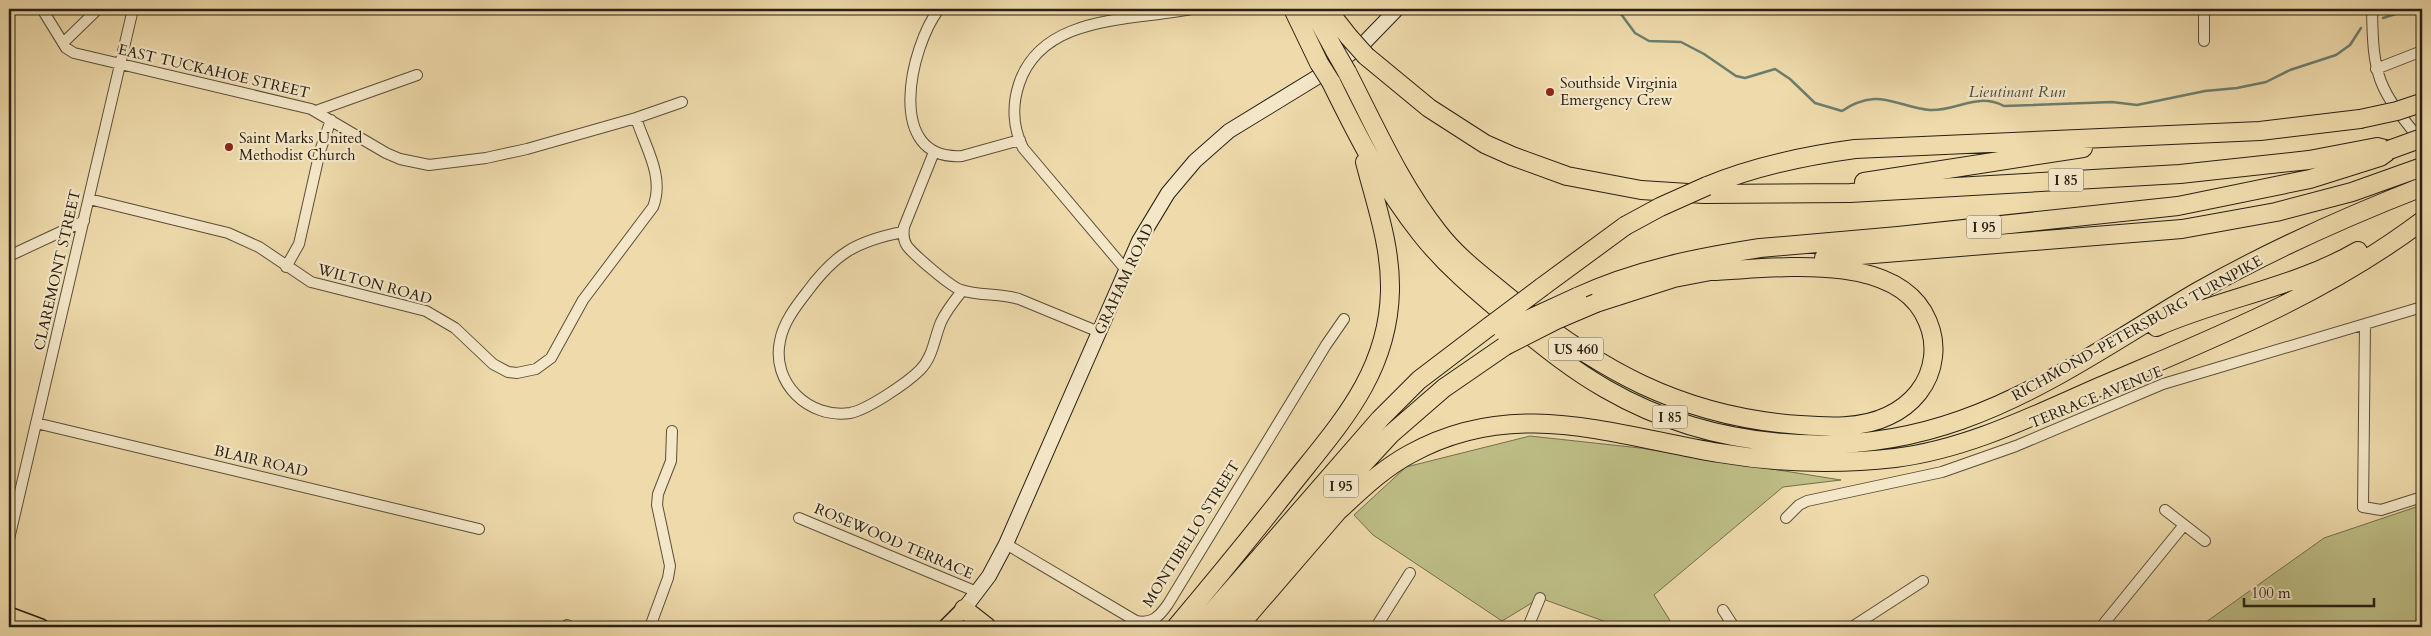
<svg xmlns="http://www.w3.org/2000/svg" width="2431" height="636" viewBox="0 0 2431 636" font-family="Cardo,serif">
	<rect width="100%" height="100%" fill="#eedaab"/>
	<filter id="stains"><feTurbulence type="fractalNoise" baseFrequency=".004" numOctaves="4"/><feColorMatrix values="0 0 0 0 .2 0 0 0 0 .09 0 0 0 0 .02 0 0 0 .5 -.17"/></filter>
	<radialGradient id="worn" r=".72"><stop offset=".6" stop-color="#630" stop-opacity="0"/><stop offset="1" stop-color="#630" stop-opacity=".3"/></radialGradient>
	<path fill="#bebe86" stroke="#746f4d" d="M1530,436l110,12 201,32 -58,7 -129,108 20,32h-66l1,-4 -69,-25 -38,23 -129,-86 -19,-20 52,-48z
		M2422,505v122h-223l125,-89z"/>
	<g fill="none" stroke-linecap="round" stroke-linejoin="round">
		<path stroke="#6c7d6d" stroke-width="2.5" d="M1604,9l17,5 14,19 14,8 32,1 23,12 32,22 9,2 30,-9 15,10 25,24 27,8c10,-7 20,-11 32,-12 17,-1 37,10 56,11 28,1 46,-18 74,-4l108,-4 25,3 68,-14 32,-3 29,-6 24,-12 46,-15 14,-10 11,-17
			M2383,18l22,-7 17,2"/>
		<defs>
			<path id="street" d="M42,9l24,39 8,5 237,56 75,44 14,6 29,6 57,-7 41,-9 109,-31 46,-16
				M939,9c-29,38 -55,152 23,147l58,-16
				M2372,9c1,69 6,79 49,132
				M2204,41v-32
				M63,43l35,-34
				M2376,69l46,-18
				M316,111l101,-36
				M934,152l-30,75c-1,7 -1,13 3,19 7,9 44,41 54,44 17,6 39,3 58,9l80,33
				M89,199l139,34 31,14 52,35 115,29 29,17 38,36 15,8 9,1 19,-4 15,-11 32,-58 70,-93c12,-31 -8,-60 -17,-89
				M903,232c-47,9 -68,22 -96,60 -11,14 -24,31 -27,49 -9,42 29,78 70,72 17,-3 57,-30 70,-43 13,-13 14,-31 21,-48 5,-11 13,-21 21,-31
				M9,256l75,-35
				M286,267l13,-23 21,-93 11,-31
				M1126,270l-103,-122c-10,-20 -11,-43 -4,-64 23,-70 113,-63 172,-75
				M2365,324l-2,183 18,3 41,-13
				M36,423l443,106
				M2165,510l40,31
				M799,518l178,74
				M1786,518l13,-13 8,-4 135,-29 74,-26 147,-62 259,-77
				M9,539l124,-530
				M1006,544l130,77c16,3 23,-4 32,-17l158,-259 18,-26
				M1723,610l11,17
				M567,625l4,2
				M650,627l18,-49 2,-12 -13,-61 1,-11 13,-33 1,-30
				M1376,627l34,-54
				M1528,627l12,-29
				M1852,627l71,-46
				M2101,627l83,-102"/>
			<path id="secondary" d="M964,609l25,-33 17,-32 133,-303 29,-48 27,-32 34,-30 103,-63 33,-26 32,-33"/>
			<path id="primary" d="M9,615l32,12
				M9,627h1
				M946,627l18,-18"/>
			<path id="highway" d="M1293,9l26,54
				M1312,9l23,42
				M1327,9l22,28
				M1366,56l63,52 56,36 27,12 55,20 74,14 63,4 146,-1 330,-19 129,-14 68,-13 12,3
				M1347,72c28,54 53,112 91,160 19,25 45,44 69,64 90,73 174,121 293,129 28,2 61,4 88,-9 24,-11 42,-32 45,-59 2,-16 -2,-31 -10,-45 -36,-61 -152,-43 -212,-41
				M1331,82c26,53 53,106 90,152 26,33 58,59 90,86 31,25 61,50 95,69 106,61 240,72 355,31 85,-30 159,-83 236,-128 72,-41 148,-75 225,-105
				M1864,182l219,-34
				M1707,186c48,-20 96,-30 148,-37l405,-18 100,-12
				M1824,258l358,-29 94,-17 76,-20 70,-25
				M1542,287l83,-61
				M1577,297c58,-27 119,-39 183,-49l138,-12 280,-30 132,-27 70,-22 7,-5
				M1596,303l78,-25 47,-9
				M2156,327c66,-29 140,-40 202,-76
				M1337,512c23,-21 45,-43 73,-58 104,-58 202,-19 309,-1 59,10 116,12 176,5 72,-9 138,-42 204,-71 112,-48 225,-92 323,-166
				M964,609l23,18
				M1176,627c37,-44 74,-89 110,-135 49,-63 102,-115 104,-201 1,-45 -14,-86 -25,-129
				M1199,627l181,-208 39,-39 71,-54
				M1220,627l99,-115 72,-78 53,-46 61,-42
				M1238,627l106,-123"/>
		</defs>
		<use href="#street" stroke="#5a4e3a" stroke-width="12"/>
		<use href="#secondary" stroke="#292014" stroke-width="16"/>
		<use href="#primary" stroke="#292014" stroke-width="18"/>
		<use href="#highway" stroke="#292014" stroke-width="20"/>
		<use href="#street" stroke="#f4e7c8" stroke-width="10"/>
		<use href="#secondary" stroke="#f4e7c8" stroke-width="14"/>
		<use href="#primary" stroke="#eedaab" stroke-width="15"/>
		<use href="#highway" stroke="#eedaab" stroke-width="18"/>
		<defs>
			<path id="highway-bridge" d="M1349,37l17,19
				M1335,51l12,21
				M1319,63l12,19
				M2360,119l37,-8 24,-8
				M2389,150l33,-12
				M1625,226l35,-19 47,-21
				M1490,326l52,-39
				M1503,331l74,-34
				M1505,346l51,-26 40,-17"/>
		</defs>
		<use href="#highway-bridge" stroke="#292014" stroke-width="20" stroke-linecap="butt"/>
		<use href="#highway-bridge" stroke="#eedaab" stroke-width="18"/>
	</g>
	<g fill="#8f2418" stroke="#f4e7c8" stroke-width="2">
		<circle cx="1550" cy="92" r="5"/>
		<circle cx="229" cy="147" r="5"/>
	</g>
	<g text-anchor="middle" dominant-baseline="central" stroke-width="4.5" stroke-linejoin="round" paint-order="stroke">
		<g fill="#f4e7c8" stroke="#665c4a" stroke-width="1">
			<rect x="2048.5" y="168.5" width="35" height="23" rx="4"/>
			<rect x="1966.5" y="215.5" width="35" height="23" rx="4"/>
			<rect x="1548.5" y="337.5" width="55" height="23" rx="4"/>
			<rect x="1652.5" y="405.5" width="35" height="23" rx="4"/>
			<rect x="1323.5" y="474.5" width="35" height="23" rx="4"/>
		</g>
		<g font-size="14" font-weight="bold" fill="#292014">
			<text x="2066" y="180">I 85</text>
			<text x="1984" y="227">I 95</text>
			<text x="1576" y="349">US 460</text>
			<text x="1670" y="417">I 85</text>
			<text x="1341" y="486">I 95</text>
		</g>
		<g font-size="15" fill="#292014" stroke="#f4e7c8">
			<text transform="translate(214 71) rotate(13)">EAST TUCKAHOE STREET</text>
			<text transform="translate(57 270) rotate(-77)">CLAREMONT STREET</text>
			<text transform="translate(1124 279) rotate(-65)">GRAHAM ROAD</text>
			<text transform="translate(375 284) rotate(15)">WILTON ROAD</text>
			<text transform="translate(2137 328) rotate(-29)">RICHMOND-PETERSBURG TURNPIKE</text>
			<text transform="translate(2096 397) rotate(-22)">TERRACE AVENUE</text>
			<text transform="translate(261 461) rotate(13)">BLAIR ROAD</text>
			<text transform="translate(1191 534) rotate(-58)">MONTIBELLO STREET</text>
			<text transform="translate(894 541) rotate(23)">ROSEWOOD TERRACE</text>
		</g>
		<g font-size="15" fill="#292014" stroke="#f4e7c8" text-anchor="start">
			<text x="1560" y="83">Southside Virginia<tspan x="1560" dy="17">Emergency Crew</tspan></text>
			<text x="239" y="138">Saint Marks United<tspan x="239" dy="17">Methodist Church</tspan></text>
		</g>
		<g font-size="16" font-style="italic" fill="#4b4e41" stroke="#f4e7c8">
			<text x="2017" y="92">Lieutinant Run</text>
		</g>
	</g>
	<rect width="2431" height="636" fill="none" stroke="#eedaab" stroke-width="30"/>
	<rect x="10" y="10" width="2411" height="616" fill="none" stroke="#292014" stroke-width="2.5"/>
	<rect x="15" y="15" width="2401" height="606" fill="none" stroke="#292014"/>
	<path d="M2244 598v8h130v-8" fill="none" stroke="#292014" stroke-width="2.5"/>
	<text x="2251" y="598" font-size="15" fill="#292014" stroke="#f4e7c8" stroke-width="4" paint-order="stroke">100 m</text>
	<rect width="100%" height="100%" filter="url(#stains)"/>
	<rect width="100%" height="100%" fill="url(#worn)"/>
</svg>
